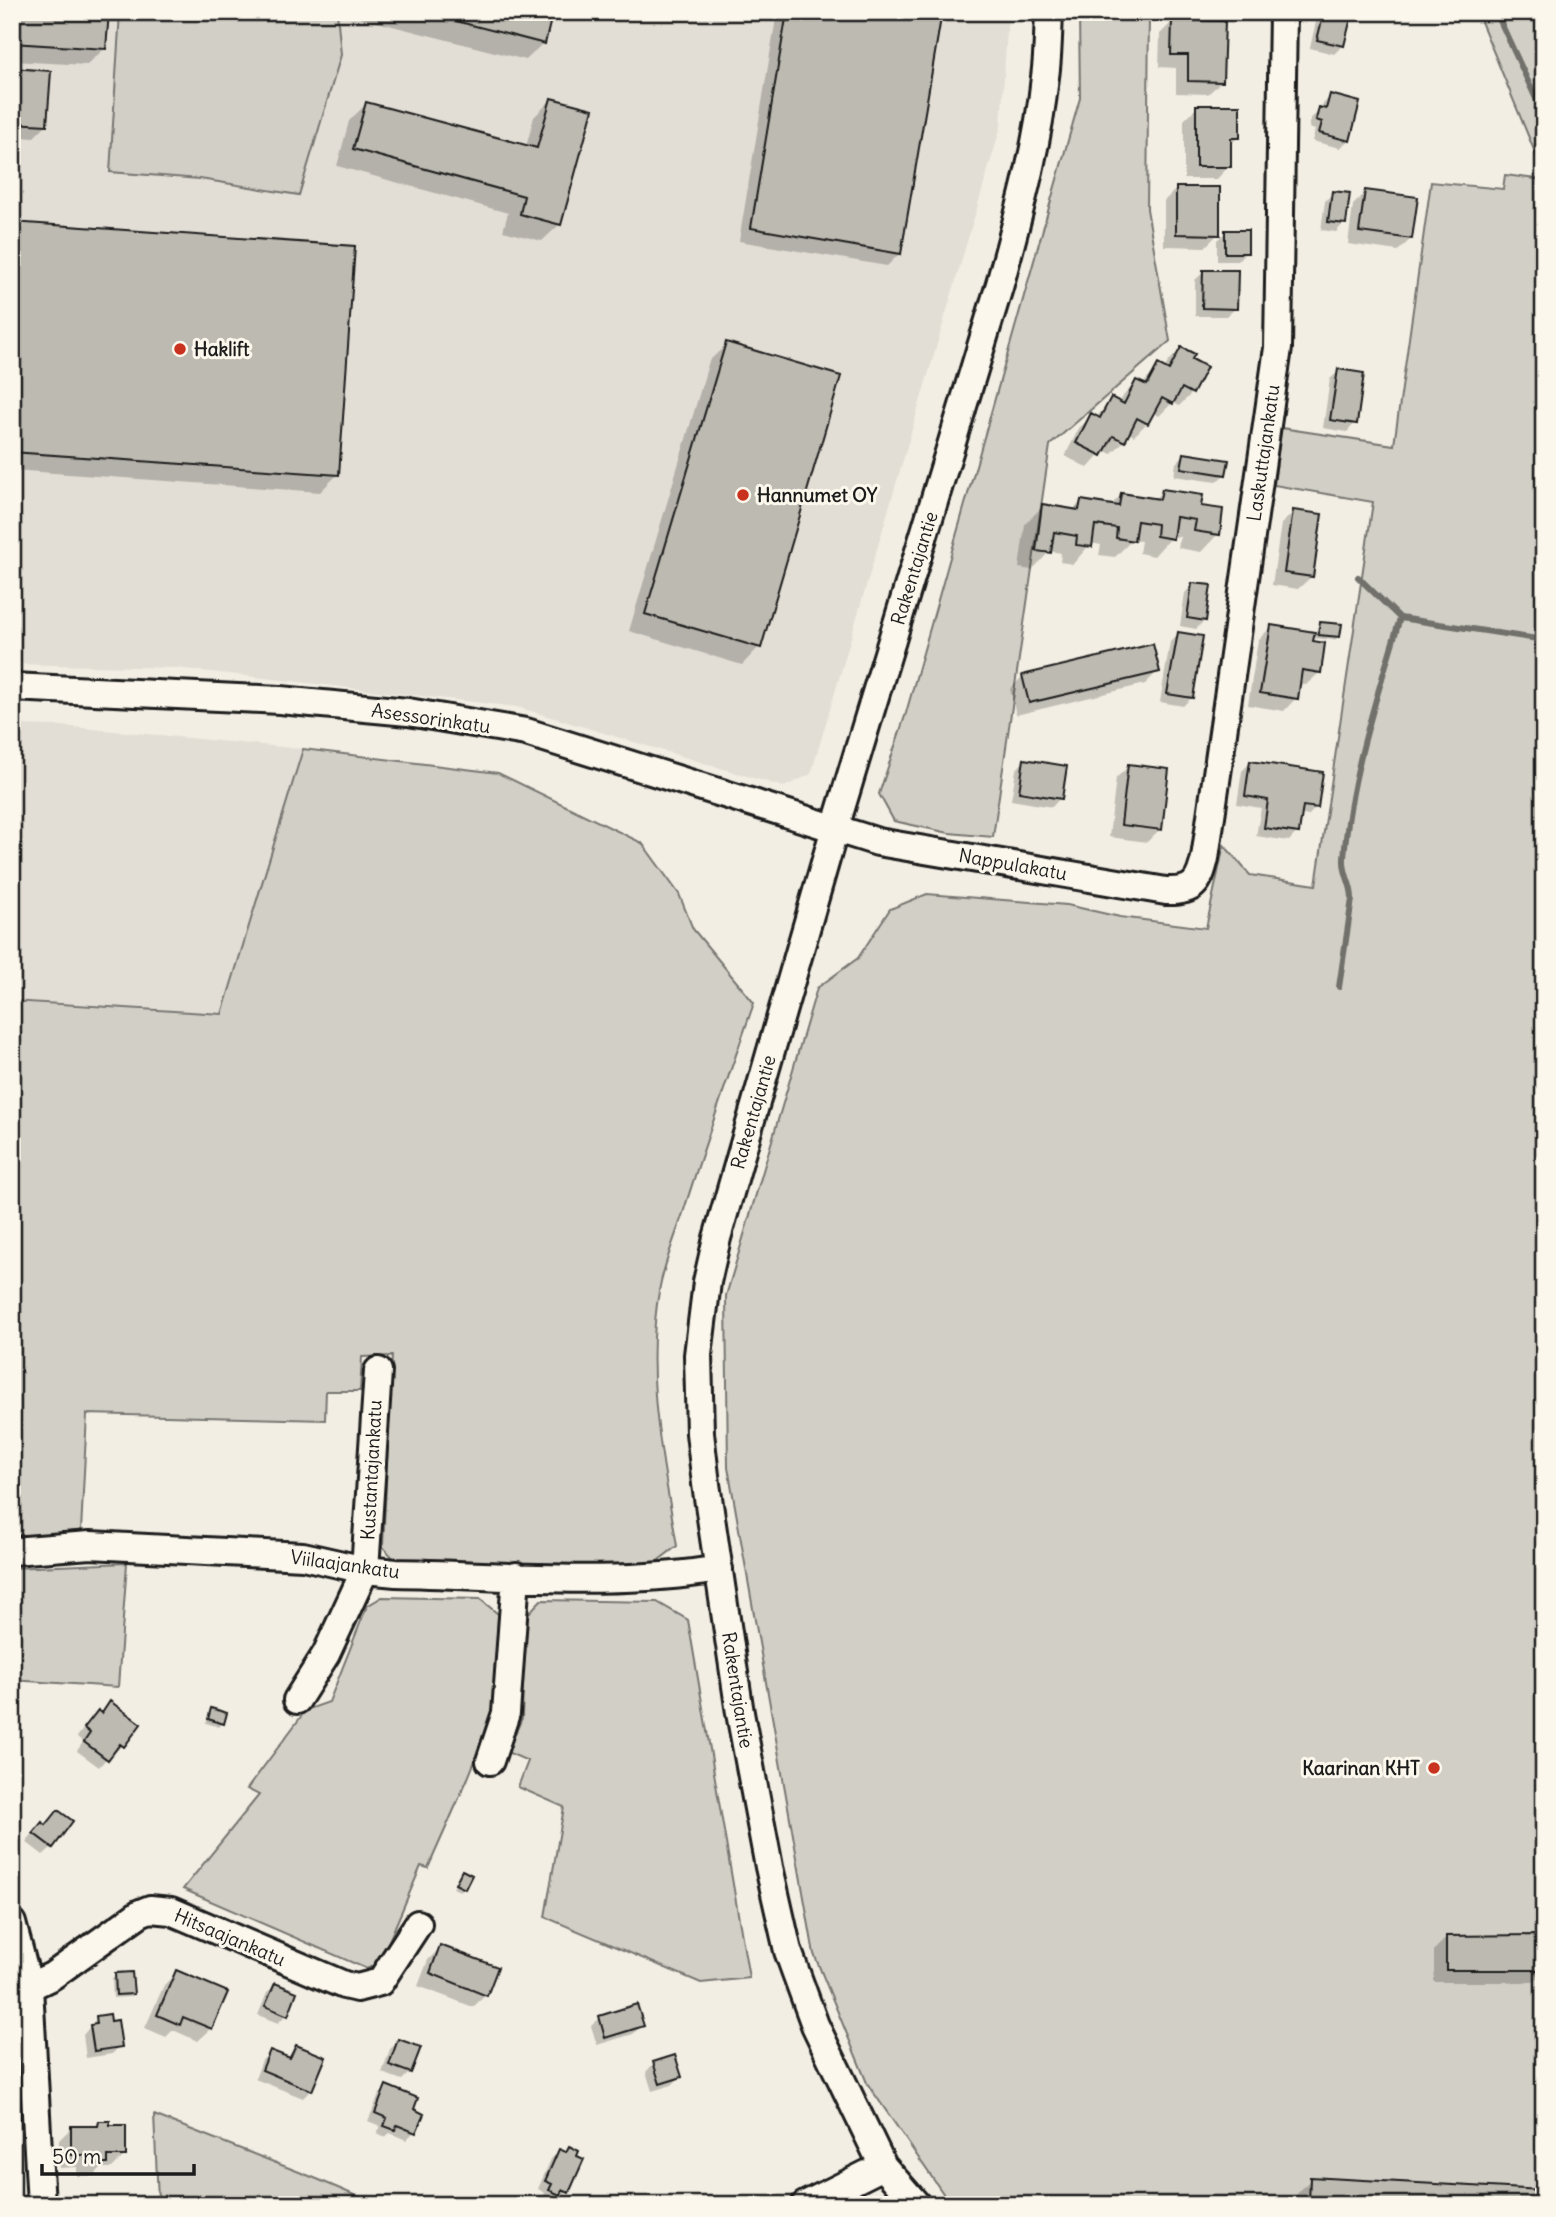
<svg xmlns="http://www.w3.org/2000/svg" width="1556" height="2217" viewBox="0 0 1556 2217" font-family="Delius,sans-serif">
	<rect width="100%" height="100%" fill="#f2eee4"/>
	<filter id="ink" filterUnits="userSpaceOnUse"><feTurbulence type="fractalNoise" baseFrequency=".0143" numOctaves="2"/><feDisplacementMap in="SourceGraphic" scale="14" xChannelSelector="R" yChannelSelector="G"/><feConvolveMatrix kernelMatrix="1 2 1 2 8 2 1 2 1" color-interpolation-filters="sRGB"/></filter>
	<g filter="url(#ink)">
		<path fill="#e2ded5" d="M12,12h996l-7,114 -190,648 -27,13 -267,-80 -341,-39 -164,-4z
			M12,725l50,1 241,23 -81,265 -210,-13z"/>
		<path fill="#d2cfc6" stroke="#777671" stroke-width="2" d="M120,12h217l4,43 -42,140 -99,-16 -90,-7z
			M1079,12h70l-2,197 23,132 -120,104 -57,392 -44,-4 -55,-12 -15,-27 27,-81 174,-615z
			M1477,12h67v162z
			M1505,175l39,5v1954l-3,71h-590l-84,-122 -53,-129 -86,-487 -2,-171 91,-308 41,-30 32,-49 37,-15 140,11 53,12 86,11 18,-83 26,30 66,10 57,-383 -99,-17 7,-57 113,17 37,-263 72,7z
			M303,749l195,24 144,70 37,51 14,35 61,74c-24,69 -48,137 -70,207 -8,25 -19,51 -24,76 -17,86 3,176 17,260l-26,20 -256,-6 -12,-13 9,-191 -30,1 -2,34h-34l-1,29 -238,-6 -6,117 -69,6v-536l210,13z
			M127,1563l-9,124 -106,-7v-112z
			M382,1597l98,2 18,15 -3,97 -27,67 -40,90 -7,-2 -41,96 -13,7 -184,-80 76,-94 -12,-6 59,-79 23,-8 38,-96z
			M541,1600l116,2 31,18 61,358 -48,5 -156,-66 19,-110 -46,-20 10,-26 -21,-9 15,-34 3,-101z
			M154,2115l163,64 58,25 30,1h-353l106,-6z"/>
		<path fill="#0003" fill-rule="evenodd" d="M12,12h95l-2,36 -18,17 -75,-4z
			M359,12h163l21,31 -17,17 -169,-43z
			M777,12h163l-40,241 -13,13 -148,-25z
			M1165,12h38l-4,3 -34,-1z
			M1322,12l28,3 -7,30 -9,9 -24,-6 7,-31z
			M1173,21l48,61 -13,12 -32,-1v-25l-17,-1 1,-33z
			M12,70l34,55 -13,13 -21,-2z
			M1331,96l18,44 -9,8 -28,-7 3,-11 -6,-2 2,-10 10,-8 1,-5z
			M551,100l9,124 -18,17 -39,-10 5,-18 -171,-47 12,-45 17,-17 160,43 8,-30z
			M1197,107l41,30 -9,9v20l-12,13h-33v-59z
			M1177,188l41,46 -13,13 -41,-1v-45z
			M1366,192l45,47 -13,12 -50,-7 5,-39z
			M1333,193l11,30 -8,9 -15,-2 4,-29z
			M12,223l325,252 -17,17 -308,-22z
			M1226,232l20,20 -8,9h-21v-21z
			M1204,272l32,36 -9,8h-32v-36z
			M727,344l32,303 -17,18 -113,-34 80,-270z
			M1181,349l9,11 2,33 -13,13 -6,-4 -14,14 -7,-4 -5,11 -13,13 -6,-3 -4,8 -13,13 -7,-4 -16,18 -23,-12 14,-28 13,-12 4,2 15,-19 8,4 5,-8 12,-13 6,3 16,-18 6,3 4,-8zM1105,433l16,5v4z
			M1339,371l16,52 -8,9 -24,-4 7,-49z
			M1184,455l41,19 -9,8 -42,-6 2,-13z
			M1162,491l38,17 18,26 -17,18 -23,-4 2,-11 -8,-1 -18,20 -15,-3 2,-12 -9,-1 -17,17 -16,-2 2,-10 -10,-2 -18,21 -13,-2 1,-9 -11,-2 -18,19 -13,-2 6,-44 18,-18 30,4 8,-8 29,4 11,-11 33,5z
			M1294,512l17,65 -13,12 -26,-4 9,-61z
			M1193,584l12,36 -9,9 -16,-3 5,-33z
			M1321,624l17,13 -3,3 -23,-2 7,35 -13,12 -7,-1 -3,14 -12,13 -36,-6 10,-65 13,-13 45,7 1,-7z
			M1178,634l13,64 -8,8 -23,-4 10,-60z
			M1158,671l-13,13 -129,31 -6,-26 13,-13z
			M1024,761l36,37 -8,9 -41,-7 5,-30z
			M1250,763l66,44 -8,9 -8,-2 -3,18 -8,9 -33,-5 5,-28 -24,-4 5,-33z
			M1129,766l31,63 -13,13 -38,-5 7,-59z
			M110,1704l12,41 -8,9 -2,-2 -13,15 -22,-16 6,-9 -6,-5 13,-17 8,-8 3,2z
			M212,1710l11,13 -4,4 -13,-4z
			M34,1832l18,15 -9,8 -17,-13z
			M463,1872v16l-3,3 -7,-3z
			M1447,1937h97v35l-11,10h-99v-32z
			M441,1947l45,48 -13,12 -55,-21 10,-26z
			M177,1972l34,56 -13,13 -25,-11 -7,7 -21,-9 19,-43z
			M116,1975l16,18 -4,4 -15,1 -1,-20z
			M275,1985l11,30 -8,8 -20,-8 9,-22z
			M97,2018l23,28 -8,8 -26,4 -3,-23z
			M600,2018l42,7 -9,9 -36,11 -6,-19z
			M399,2041l11,31 -8,8 -20,-7 8,-24z
			M296,2047l15,43 -8,8 -48,-19 7,-19 9,-8 16,6z
			M654,2063l26,14 -8,8 -20,6 -6,-19z
			M387,2087l25,23 2,22 -8,8 -16,-7 -5,4 -8,-3 3,-8 -12,-5 11,-26z
			M99,2123l26,32 -13,13h-11l-8,8h-16v-9l-18,1v-28l12,-12 24,-1z
			M569,2148l-2,44 -8,8 -5,-2 -4,4 -8,-3 3,-6 -7,-4 13,-30 8,-8 5,2z
			M1311,2179l227,26h-245l1,-8z"/>
		<g fill="none" stroke-linecap="round" stroke-linejoin="round">
			<path stroke="#716f6b" stroke-width="6" d="M1496,12l48,104
				M1358,577l42,41 144,22
				M1339,987l13,-88c0,-17 -9,-23 -8,-41 6,-81 33,-162 56,-240"/>
		</g>
		<path fill="#bdbab1" stroke="#1c1c1c" stroke-width="2" d="M14,12h95l-3,37 -94,-6z
			M421,12h106l24,7 -6,25z
			M787,12h155l-41,242 -150,-26z
			M1324,12l28,2 -8,32 -27,-6z
			M1172,20l53,1 -2,61 -35,-1v-26h-17z
			M12,68l39,3 -4,54 -35,-2z
			M1330,94l30,8 -10,39 -31,-8 3,-11 -6,-2 3,-13 7,2z
			M551,98l42,11 -32,116 -41,-11 4,-18 -171,-47 13,-47 171,46z
			M1196,105h44v33h-9v29h-35z
			M1176,187h44v48l-44,-1z
			M1365,190l53,7 -6,42 -53,-7z
			M1332,191l18,2 -4,31 -18,-2z
			M12,222l343,24 -16,229 -327,-23z
			M1225,230h23v23h-23z
			M1203,270h35l-1,39 -35,-1z
			M726,342l115,34 -80,272 -116,-34z
			M1181,347l14,7 -3,5 15,8 -14,27 -11,-6 -9,16 -11,-6 -14,26 -11,-6 -12,24 -12,-6 -11,20 -26,-13 15,-30 9,5 11,-21 13,7 12,-24 11,5 11,-21 11,6z
			M1338,369l26,4 -7,51 -27,-4z
			M1184,453l45,7 -3,15 -45,-7z
			M1162,489l41,6 -2,11 22,3 -3,26 -26,-4 2,-11 -20,-3 -3,22 -17,-3 1,-12 -20,-3 -3,20 -18,-3 1,-10 -22,-3 -3,22 -16,-2 1,-9 -23,-4 -3,21 -15,-2 6,-47 37,6 2,-10 38,6 2,-13 39,6z
			M1293,510l29,4 -9,63 -29,-4z
			M1192,583l19,2 -5,36 -19,-3z
			M1320,622l22,2 -2,13 -22,-2z
			M1271,625l44,7 -2,9 12,2 -4,30 -19,-3 -4,29 -38,-6z
			M1178,632l25,4 -10,62 -26,-4z
			M1153,644l7,28 -131,31 -7,-28z
			M1024,759l43,7 -5,33 -43,-7z
			M1250,761l73,11 -5,36 -15,-2 -4,27 -35,-5 4,-28 -23,-4z
			M1128,764l41,5 -7,61 -41,-5z
			M110,1701l31,23 -17,23 -4,-3 -12,16 -24,-18 6,-9 -6,-5 14,-18 4,3z
			M211,1708l16,5 -3,11 -16,-5z
			M58,1810l15,11 -20,27 -20,-15 9,-11 4,3z
			M462,1870l10,5 -7,14 -10,-5z
			M1544,1935v35h-98v-34z
			M440,1945l58,22 -11,29 -57,-23z
			M176,1970l52,22 -16,37 -29,-12 -3,8 -23,-10z
			M132,1972l2,22 -18,1 -1,-22z
			M275,1983l22,9 -9,24 -23,-10z
			M637,2004l7,22 -39,12 -6,-22z
			M110,2014l1,7 7,-1 4,27 -28,4 -4,-26 7,-1 -1,-8z
			M398,2039l23,8 -10,26 -22,-8z
			M296,2045l30,12 -14,34 -50,-21 8,-20 20,8z
			M675,2055l7,22 -22,7 -7,-22z
			M386,2085l32,13 -4,11 10,5 -8,19 -19,-8 -2,5 -11,-4 3,-8 -12,-5z
			M99,2121h11v4h16v31h-18v8h-19v-9h-18v-29h27z
			M569,2146l10,5 -2,5 7,3 -15,34 -7,-3 -2,5 -11,-5 3,-6 -7,-3 14,-32 7,3z
			M1310,2177l231,13 -1,15h-231z"/>
		<g fill="none" stroke-linecap="round" stroke-linejoin="round">
			<defs>
				<path id="minor" d="M12,687l268,13 128,12 118,20 352,110 288,49c27,1 33,-7 39,-33l73,-510 5,-336
					M12,1551l78,-6 213,11 62,14 31,3c106,2 219,14 323,-4
					M297,1700l29,-46 39,-84 13,-199
					M490,1761l16,-48 10,-137
					M12,1923l17,64 12,218
					M29,1987l23,-11 88,-63 10,-4 21,2 173,74 13,3 23,-6 38,-58
					M805,2205l78,-39
					M917,2205l-34,-39 -68,-141 -27,-74 -19,-84 -29,-154 -34,-229 -6,-51 -2,-78 9,-73 10,-44 118,-410 165,-544c18,-68 38,-137 45,-207 3,-21 3,-43 4,-65"/>
			</defs>
			<use href="#minor" stroke="#1c1c1c" stroke-width="32"/>
			<use href="#minor" stroke="#fbf7ec" stroke-width="26"/>
		</g>
	</g>
	<g fill="#c8321e" stroke="#fbf7ec" stroke-width="2.5">
		<circle cx="180" cy="349" r="7"/>
		<circle cx="743" cy="495" r="7"/>
		<circle cx="1434" cy="1768" r="7"/>
	</g>
	<g text-anchor="middle" dominant-baseline="central" stroke-width="6" stroke-linejoin="round" paint-order="stroke">
		<g font-size="19" font-weight="bold" fill="#1c1c1c" stroke="#fbf7ec" text-anchor="start">
			<text x="194" y="349">Haklift</text>
			<text x="757" y="495">Hannumet OY</text>
			<text x="1420" y="1768" text-anchor="end">Kaarinan KHT</text>
		</g>
		<g font-size="19" fill="#1c1c1c" stroke="#fbf7ec">
			<text transform="translate(1263 453) rotate(-82)">Laskuttajankatu</text>
			<text transform="translate(914 568) rotate(-73)">Rakentajantie</text>
			<text transform="translate(431 718) rotate(8)">Asessorinkatu</text>
			<text transform="translate(1013 864) rotate(10)">Nappulakatu</text>
			<text transform="translate(753 1112) rotate(-74)">Rakentajantie</text>
			<text transform="translate(371 1470) rotate(-87)">Kustantajankatu</text>
			<text transform="translate(345 1564) rotate(8)">Viilaajankatu</text>
			<text transform="translate(738 1690) rotate(81)">Rakentajantie</text>
			<text transform="translate(230 1937) rotate(23)">Hitsaajankatu</text>
		</g>
	</g>
	<rect width="1556" height="2217" fill="none" stroke="#fbf7ec" stroke-width="42"/>
	<rect x="21" y="21" width="1514" height="2175" fill="none" stroke="#1c1c1c" stroke-width="2.5" filter="url(#ink)"/>
	<path d="M42 2164v10h152v-10" fill="none" stroke="#1c1c1c" stroke-width="3.5"/>
	<text x="52" y="2164" font-size="21" fill="#1c1c1c" stroke="#fbf7ec" stroke-width="5" paint-order="stroke">50 m</text>
</svg>
